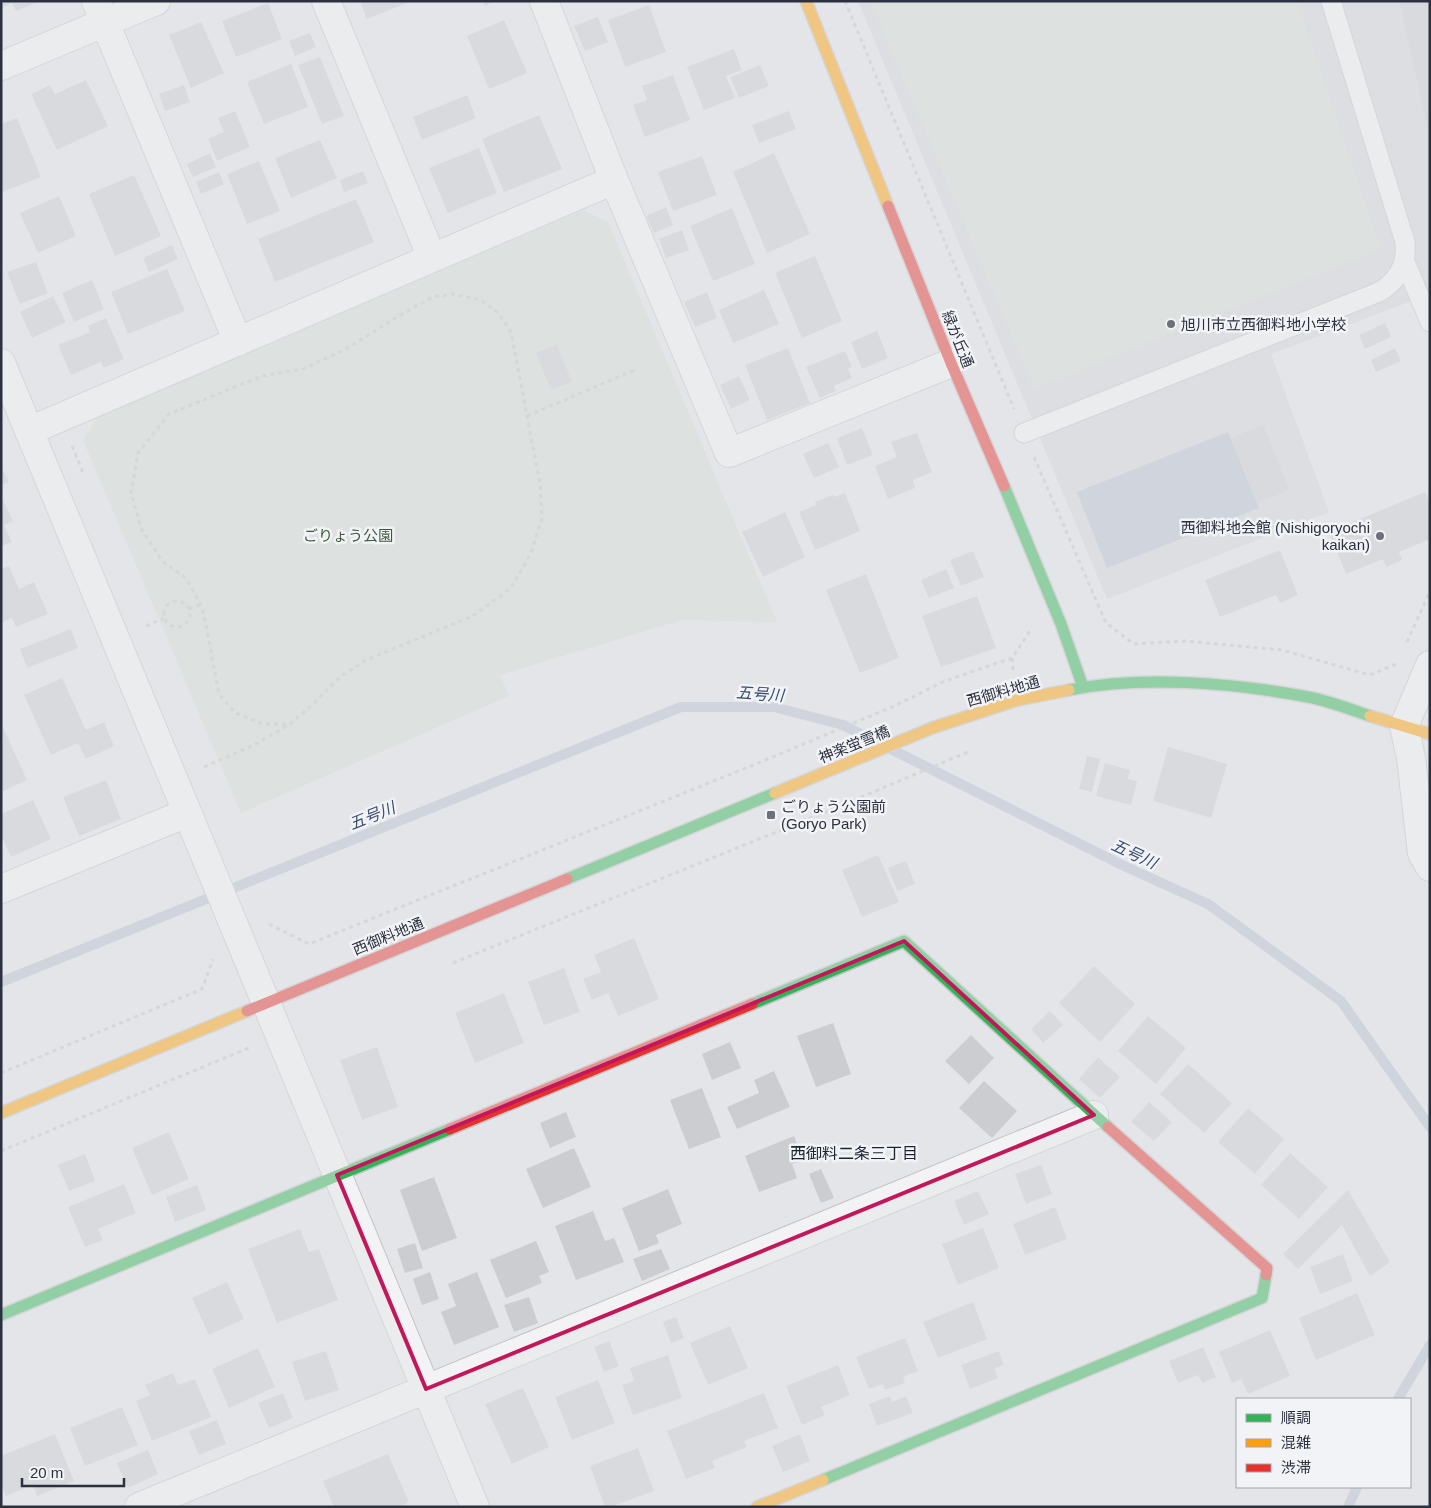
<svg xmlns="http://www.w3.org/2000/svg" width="1431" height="1508" viewBox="0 0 1431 1508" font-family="Arial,'Noto Sans JP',sans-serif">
	<rect width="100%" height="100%" fill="#e4e5e8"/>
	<path fill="#d3d4db" d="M858,1h572v293l-159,60 58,158 -222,87z"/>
	<path fill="#d4dbd5" d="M870,1h427l84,248 -347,140z
		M583,210l25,12 169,400 -95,-2 -182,55 9,21 -268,117 -158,-373 14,-22z"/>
	<path fill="#b6bfd0" d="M1228,432l31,76 -152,60 -30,-76z"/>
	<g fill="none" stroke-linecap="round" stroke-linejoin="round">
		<path stroke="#b6bfd0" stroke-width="10" d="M1,982l680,-275h93l69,18 281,141 84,38 133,97 89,126
			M1398,1399l32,-54
			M1348,1507l9,-20"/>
	</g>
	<path fill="#cccdd0" d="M1,1h40l-25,10 -4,-8 -11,5z
		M360,1h52l-45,18z
		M483,1h13l-11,5z
		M1399,1h31v133l-1,1z
		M268,3l14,36 -46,18 -14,-36z
		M649,5l17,47 -41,15 -17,-47z
		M598,17l10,25 -23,9 -11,-25z
		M504,20l23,53 -38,16 -22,-53z
		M201,22l23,51 -33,15 -22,-53z
		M310,33l6,14 -21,9 -6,-15z
		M734,49l8,21 -16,6 9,22 -31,12 -17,-43z
		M320,57l24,59 -22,8 -24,-59z
		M291,64l17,43 -44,17 -17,-42z
		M760,65l9,21 -30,12 -9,-21z
		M673,75l17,45 -45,17 -12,-32 14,-5 -5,-14z
		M86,80l22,46 -51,24 -26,-56 19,-9 5,9z
		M184,85l6,17 -25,9 -6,-17z
		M467,95l9,23 -54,22 -9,-23z
		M235,111l15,36 -33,14 -9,-22 16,-7 -6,-14z
		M789,111l7,18 -37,14 -7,-18z
		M539,115l23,54 -58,23 -22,-53z
		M17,118l24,59 -39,15 -1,-68z
		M320,140l17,38 -46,20 -16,-40z
		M479,148l18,45 -49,20 -19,-45z
		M210,153l6,14 -23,10 -6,-13z
		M774,153l36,81 -43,19 -34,-81z
		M702,156l15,39 -44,16 -15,-39z
		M259,161l21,50 -33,13 -20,-50z
		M363,171l5,12 -24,9 -4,-12z
		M219,172l5,12 -23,10 -5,-12z
		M134,175l27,61 -46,20 -26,-62z
		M59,196l17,40 -38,17 -18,-40z
		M356,199l18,43 -99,40 -17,-43z
		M666,207l7,18 -19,8 -8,-17z
		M732,208l23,56 -42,17 -23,-55z
		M682,230l7,20 -23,8 -7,-19z
		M172,245l6,14 -29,13 -6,-14z
		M815,256l27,65 -40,17 -27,-65z
		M36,262l12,31 -28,11 -13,-32z
		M167,269l18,42 -57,23 -17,-42z
		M92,280l12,29 -30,13 -12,-29z
		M764,290l15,34 -46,19 -14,-33z
		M707,292l10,26 -22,9 -11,-25z
		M53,296l13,26 -34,16 -12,-26z
		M106,318l18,41 -20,9 -3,-6 -30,13 -13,-30 32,-13 -2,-6z
		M1385,323l6,14 -26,12 -6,-14z
		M877,331l11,27 -26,11 -11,-27z
		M557,345l15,37 -21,8 -15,-37z
		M788,348l22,55 -43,17 -22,-55z
		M1395,348l6,13 -25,11 -5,-12z
		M845,351l7,15 -4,3 4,9 -18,8 2,5 -16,7 -14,-31z
		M739,376l11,24 -19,9 -11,-24z
		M1263,425l26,65 -32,13 -26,-65z
		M862,428l11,27 -26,10 -10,-27z
		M917,433l15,39 -19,8 2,8 -27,11 -13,-33 22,-9 -6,-15z
		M828,443l11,24 -25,11 -11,-24z
		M1,467l8,15 -8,3z
		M1425,492l5,11v36l-31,13 3,8 -16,7 -3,-8 -37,15 -17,-42z
		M845,493l15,38 -45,19 -16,-38 17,-7 -1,-3 18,-7 1,2z
		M1,496l12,25 -9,4 8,17 -11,4z
		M785,512l20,45 -42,20 -21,-45z
		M1280,550l18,45 -18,8 -4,-8 -56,22 -15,-37z
		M973,551l11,26 -23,9 -11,-26z
		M9,566l10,23 15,-7 14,32 -32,13 -4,-9 -11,5v-54z
		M946,569l8,19 -25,10 -8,-18z
		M866,574l33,84 -39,15 -34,-83z
		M977,596l19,52 -55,19 -19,-51z
		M71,629l7,19 -51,20 -7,-19z
		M62,678l24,52 18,-8 10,24 -28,13 -8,-16 -27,12 -27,-60z
		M1,723l26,57 -26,12z
		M1168,747l59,17 -16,54 -58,-17z
		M1087,756l13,3 -8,33 -13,-3z
		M1105,763l25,7 -2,9 9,2 -6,24 -35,-9z
		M106,780l15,39 -42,17 -16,-39z
		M33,800l18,39 -40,18 -10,-22v-21z
		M878,855l21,47 -37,15 -20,-47z
		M906,861l9,23 -18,7 -9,-23z
		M634,938l25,61 -41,17 -10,-23 -16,7 -9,-21 18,-7 -7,-17z
		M1094,966l41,38 -35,38 -41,-39z
		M564,968l16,44 -36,13 -16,-43z
		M504,993l20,50 -49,20 -20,-50z
		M1050,1011l13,14 -20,18 -12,-14z
		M1148,1016l38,32 -30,36 -38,-33z
		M833,1023l18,51 -35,13 -19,-51z
		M971,1035l23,23 -25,26 -24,-23z
		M730,1042l11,26 -29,12 -10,-26z
		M377,1047l21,60 -36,13 -22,-60z
		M1098,1057l22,20 -20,21 -21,-19z
		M1188,1064l44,39 -28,30 -44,-39z
		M774,1071l16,36 -53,22 -10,-22 32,-14 -5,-13z
		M984,1081l33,30 -25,27 -33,-30z
		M702,1088l19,49 -32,12 -19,-49z
		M1149,1102l23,20 -18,19 -23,-19z
		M1248,1108l36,31 -29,35 -37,-32z
		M566,1112l10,25 -26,11 -10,-25z
		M169,1132l20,47 -37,16 -20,-47z
		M794,1136l9,24 -11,4 5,14 -38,14 -14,-36z
		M574,1148l17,39 -48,21 -17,-39z
		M1290,1153l38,34 -29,32 -38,-34z
		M85,1154l10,27 -26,10 -11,-26z
		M1041,1165l11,29 -26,10 -11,-30z
		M821,1169l13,29 -13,5 -12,-29z
		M434,1177l23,61 -35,13 -22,-61z
		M124,1184l12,29 -38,16 5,11 -18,7 -17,-40z
		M197,1185l9,25 -31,12 -9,-25z
		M668,1189l14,35 -26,11 3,8 -20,8 -17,-43z
		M1348,1190l42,72 -20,14 -28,-51 -44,44 -15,-15z
		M978,1191l11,23 -25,11 -10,-24z
		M1055,1207l12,32 -42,16 -12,-31z
		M593,1211l12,30 9,-3 10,24 -48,18 -21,-54z
		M983,1228l16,40 -41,17 -16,-41z
		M300,1229l9,23 10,-3 19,51 -61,23 -29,-74z
		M536,1241l13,31 -10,4 3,7 -36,15 -16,-38z
		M415,1243l8,25 -18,5 -8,-24z
		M661,1249l9,20 -28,12 -9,-22z
		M1343,1254l10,27 -33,13 -10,-27z
		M430,1272l9,27 -17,6 -9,-26z
		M477,1272l22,55 -45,18 -13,-33 15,-6 -8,-22z
		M227,1282l17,37 -35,16 -17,-37z
		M1357,1293l18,42 -59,25 -17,-42z
		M529,1297l9,26 -24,9 -10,-27z
		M973,1302l14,37 -49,19 -15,-36z
		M676,1317l8,21 -13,5 -8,-21z
		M730,1326l18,42 -40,17 -18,-42z
		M1270,1330l20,46 -42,18 -7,-15 -9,4 -13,-31z
		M905,1338l13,33 -15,6 2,6 -20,7 -2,-6 -14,5 -13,-32z
		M609,1341l10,25 -15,6 -10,-25z
		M1203,1347l13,30 -14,6 -4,-8 -20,8 -9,-22z
		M258,1348l17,39 -46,21 -17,-39z
		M326,1351l13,39 -34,11 -13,-39z
		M999,1351l5,14 -10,4 4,9 -28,11 -9,-24z
		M668,1355l14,43 -49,17 -11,-30 12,-4 -4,-13z
		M838,1365l12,30 -29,12 4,8 -23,10 -16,-39z
		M173,1373l5,12 17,-6 16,38 -59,24 -16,-40 14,-6 -5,-10z
		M598,1380l17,43 -43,17 -17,-43z
		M523,1388l26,59 -37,17 -27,-60z
		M283,1393l10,25 -24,10 -11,-25z
		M764,1393l14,35 -34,13 3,6 -35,14 3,7 -29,11 -19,-48z
		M890,1396l2,6 14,-6 7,17 -36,13 -8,-22z
		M122,1407l16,38 -53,21 -15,-38z
		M217,1420l9,24 -27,11 -10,-24z
		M55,1434l19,47 -37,15 -4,-11 -27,11 -5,-11v-29z
		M800,1434l10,27 -27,11 -11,-26z
		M638,1448l16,43 -44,16h-5l-15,-41z
		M148,1450l10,24 -30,14 -11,-25z
		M388,1454l21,48 -11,5h-64l-11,-26z"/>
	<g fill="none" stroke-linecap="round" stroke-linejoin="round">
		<defs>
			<path id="lane" d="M1405,262l25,60
				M1024,433l355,-141c20,-12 28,-28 26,-50l-74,-241"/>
			<path id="street" d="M96,1l142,341
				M326,1l106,257
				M544,1l70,179 115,273 222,-90
				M1,66l155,-65
				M1,363l474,1144
				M29,431l585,-251
				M1430,665l-26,61 7,32 11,95 8,14
				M1,889l186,-76
				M139,1507l955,-392"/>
			<path id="fast" d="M1004,486l57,138 22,63
				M1069,690c73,-15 165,-7 239,7 21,4 42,12 62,19
				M567,879l208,-86
				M752,1004l152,-63 204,186
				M1,1315l449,-186
				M823,1480l439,-182 4,-23"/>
			<path id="slow" d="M806,1l82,205
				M1370,716l60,18
				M775,793l157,-65 86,-28 51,-10
				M1,1113l246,-102
				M757,1507l66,-27"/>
			<path id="jam" d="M888,206l63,157 53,123
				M247,1011l320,-132
				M1108,1127l159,141 -1,7
				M450,1129l302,-125"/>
		</defs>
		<use href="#lane" stroke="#c2c3c6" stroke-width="21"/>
		<use href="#street" stroke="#c2c3c6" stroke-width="30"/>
		<use href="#fast" stroke="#c2c3c6" stroke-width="14"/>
		<use href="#slow" stroke="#c2c3c6" stroke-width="14"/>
		<use href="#jam" stroke="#c2c3c6" stroke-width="14"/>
		<path stroke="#c4c5c8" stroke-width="3" stroke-dasharray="4 4" stroke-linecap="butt" d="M845,1l169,408
			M527,416l110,-47
			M72,446l12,29
			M1034,457l72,166 28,21 51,-3 97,9 88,25 26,-11
			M164 614a13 13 0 1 1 26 0a13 13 0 1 1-26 0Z
			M189,609l11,-4
			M146,626l18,-8
			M1407,642l23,-51
			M1012,658l1,12
			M204,767l50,-22 36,-21 22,-19 28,-28 26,-17 107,-44 38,-28 20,-35 11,-35 -2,-34 -29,-152 -13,-19 -17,-13 -28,-6 -21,3 -35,20 -51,32 -43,20 -41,7 -93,38 -31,39 -7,39 10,36 21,33 24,17 15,27 4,15 14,74 16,19 28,11h27
			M269,924l40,20 442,-178 141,-59 53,-26 67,-23 18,-27
			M453,963l375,-152 140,-59
			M1,1073l201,-84 11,-30
			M1,1151l250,-104"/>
		<use href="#lane" stroke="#f3f3f5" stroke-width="19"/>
		<use href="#street" stroke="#f3f3f5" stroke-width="28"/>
		<use href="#fast" stroke="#30b455" stroke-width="11"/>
		<use href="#slow" stroke="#ff9f0a" stroke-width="11"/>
		<use href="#jam" stroke="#e5322d" stroke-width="11"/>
	</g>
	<path d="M0 0H1431V1508H0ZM904,941l190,174 -668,274 -89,-214z" fill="#e4e5e8" fill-opacity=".55" fill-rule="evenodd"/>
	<path fill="none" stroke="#c2185b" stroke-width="4" stroke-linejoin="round" d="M904,941l190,174 -668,274 -89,-214z"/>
	<g fill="#6c707a" stroke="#f2f3f7" stroke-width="2">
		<circle cx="1171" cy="324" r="5"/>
		<circle cx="1380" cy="536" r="5"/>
		<rect x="766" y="810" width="10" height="10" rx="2.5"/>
	</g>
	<g text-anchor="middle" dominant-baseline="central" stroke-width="5" stroke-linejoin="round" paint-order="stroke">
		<g font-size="15" fill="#2c313f" stroke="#f2f3f7" text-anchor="start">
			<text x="1181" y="324">旭川市立西御料地小学校</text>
			<text x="1370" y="527" text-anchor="end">西御料地会館 (Nishigoryochi<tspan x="1370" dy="17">kaikan)</tspan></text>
			<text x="781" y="806">ごりょう公園前<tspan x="781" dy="17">(Goryo Park)</tspan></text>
		</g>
		<g font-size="15" fill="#2c313f" stroke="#f2f3f7">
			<text transform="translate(958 339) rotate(68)">緑が丘通</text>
			<text transform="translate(1003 691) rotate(-16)">西御料地通</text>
			<text transform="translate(854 744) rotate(-22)">神楽蛍雪橋</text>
			<text transform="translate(388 936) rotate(-22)">西御料地通</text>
		</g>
		<g font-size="15" fill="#3e593b" stroke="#f2f3f7">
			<text x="348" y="535">ごりょう公園</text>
		</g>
		<g font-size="16" font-style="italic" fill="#3b4d6e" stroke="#f2f3f7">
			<text transform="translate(760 694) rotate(4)">五号川</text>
			<text transform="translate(372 816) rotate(-22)">五号川</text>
			<text transform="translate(1134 854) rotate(25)">五号川</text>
		</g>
		<g font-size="16" fill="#1e2330" stroke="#f2f3f7">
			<text x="854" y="1153">西御料二条三丁目</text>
		</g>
	</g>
	<rect width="1431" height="1508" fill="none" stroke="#2c313f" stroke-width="5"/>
	<rect x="1236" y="1398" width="175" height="90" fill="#f2f3f7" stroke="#a3a5ad"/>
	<rect x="1246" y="1414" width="25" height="8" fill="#30b455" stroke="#a3a5ad"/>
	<text x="1281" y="1423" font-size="15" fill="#2c313f">順調</text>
	<rect x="1246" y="1439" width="25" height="8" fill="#ff9f0a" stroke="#a3a5ad"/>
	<text x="1281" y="1448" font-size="15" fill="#2c313f">混雑</text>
	<rect x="1246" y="1464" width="25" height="8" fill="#e5322d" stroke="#a3a5ad"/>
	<text x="1281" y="1473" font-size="15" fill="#2c313f">渋滞</text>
	<path d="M22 1478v8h102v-8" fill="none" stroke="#2c313f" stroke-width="2.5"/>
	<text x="30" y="1478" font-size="15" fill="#2c313f" stroke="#f2f3f7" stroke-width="4" paint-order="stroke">20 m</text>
</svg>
